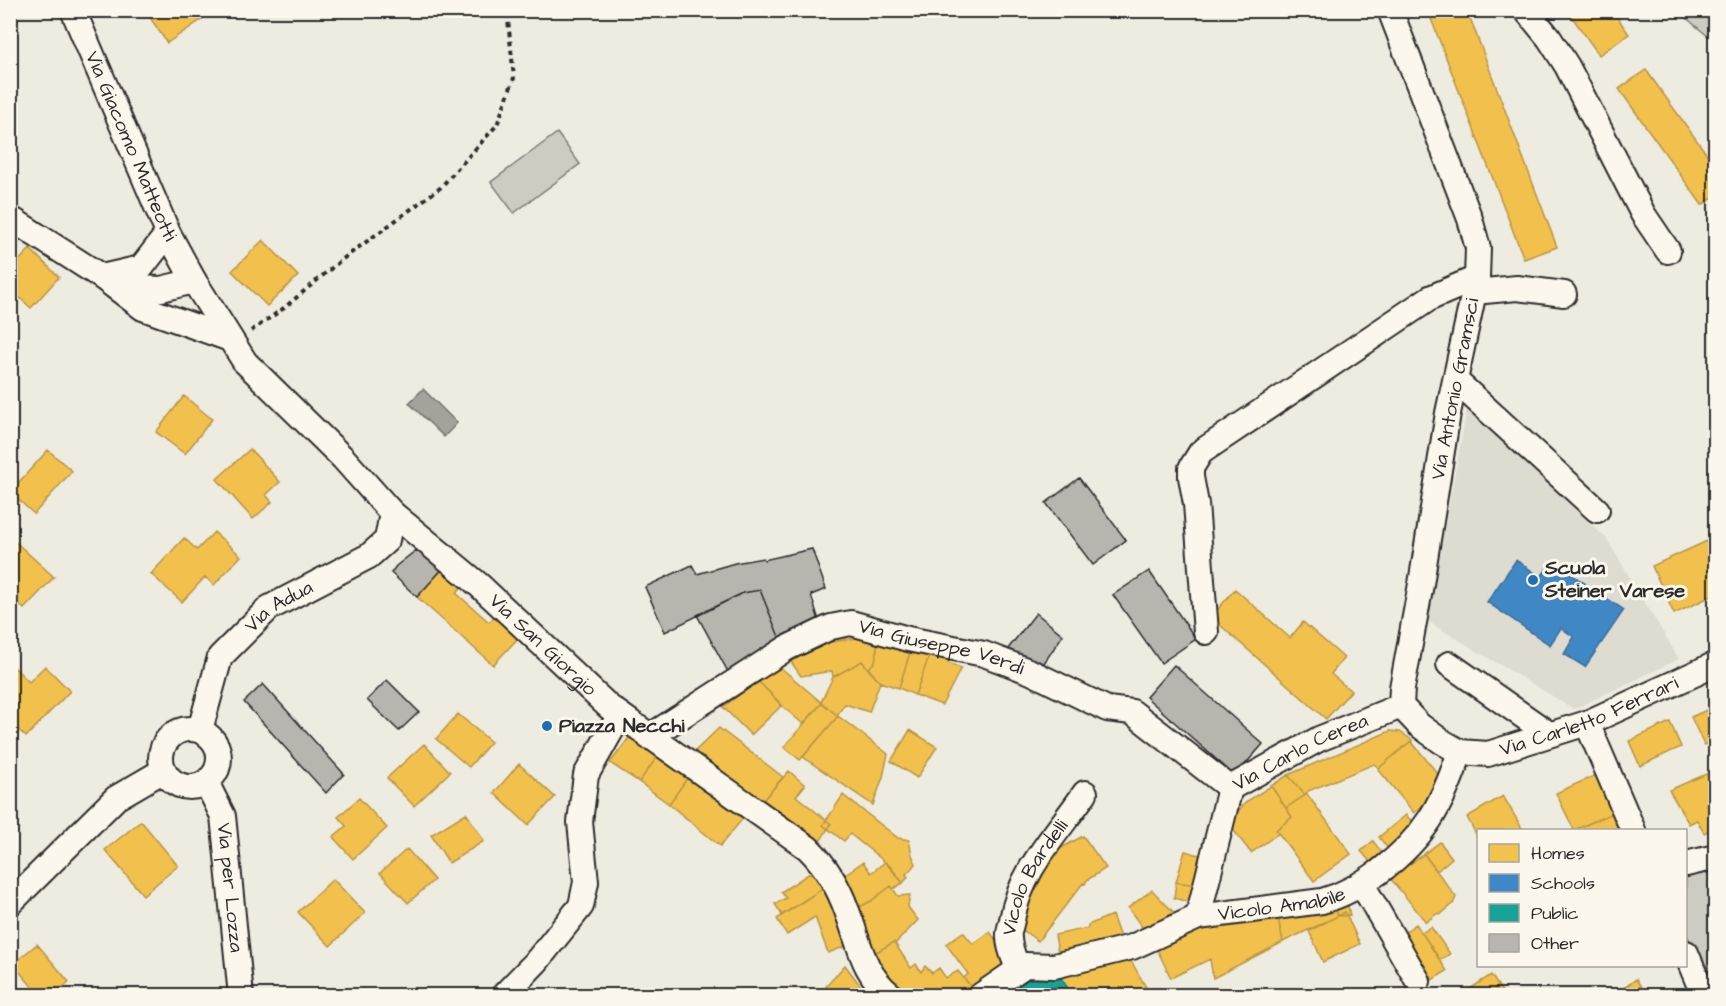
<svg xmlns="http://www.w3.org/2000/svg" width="1726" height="1006" viewBox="0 0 1726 1006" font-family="'Architects Daughter',sans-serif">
	<rect width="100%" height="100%" fill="#eeebe0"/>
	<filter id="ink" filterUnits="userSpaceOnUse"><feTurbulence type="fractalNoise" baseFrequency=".0167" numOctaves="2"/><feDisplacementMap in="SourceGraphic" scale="12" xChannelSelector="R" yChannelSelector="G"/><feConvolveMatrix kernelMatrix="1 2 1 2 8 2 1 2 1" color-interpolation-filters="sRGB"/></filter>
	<g filter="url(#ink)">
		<path fill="#dedbd1" d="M1467,409l139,129 73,121 -105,50 -147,-88z"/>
		<path fill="#cecbc2" stroke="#7c7b76" stroke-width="1.5" d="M1678,11h37v31z
			M557,133l23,31 -66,49 -23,-31z
			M1715,865l1,129h-4l-26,-62v-55l4,-1 4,-5z"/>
		<path fill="#a4a29a" stroke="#74726e" stroke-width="1.5" d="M423,389l34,34 -13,14 -35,-34z"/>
		<path fill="#f2c14e" stroke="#b69444" stroke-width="1.5" d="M157,10h46l4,6 -40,27 -18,-27z
			M1467,10l90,237 -33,12 -96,-248z
			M1567,10h45l17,24 -30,21z
			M1646,70l70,97v29l-14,9 -83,-116z
			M263,240l35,36 -31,30 -35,-35z
			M30,249l29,28 -28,31 -21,-19v-19z
			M184,396l28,23 -27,35 -29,-22z
			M250,449l30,33 -14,13 6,7 -19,17 -36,-40z
			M48,450l24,21 -38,43 -24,-22z
			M214,532l27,24 -27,29 -9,-8 -23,25 -31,-28 33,-36 13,12z
			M10,537l44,40 -30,32 -14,-13z
			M1716,537v57l-42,20 -22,-48z
			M446,565l20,18 -10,10 33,29 9,-9 24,21 -29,31 -76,-68z
			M1235,589l55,49 13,-16 41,36 -13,16 20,17 -25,28 -115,-102z
			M858,638l20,3 -3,21 -7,7 -6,-8 -29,16 -1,-6 -31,5 -12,-17 28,-15z
			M878,641l34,5 -13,42 -19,-6 -12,-13 7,-7z
			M912,646l19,5 -16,44 -16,-7z
			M931,651l20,5 -3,7 13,5 -19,37 -27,-10z
			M862,661l18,21 -11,30 -24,-8 -8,11 -16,-13 12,-25z
			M10,663l19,19 16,-16 25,25 -44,46 -16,-15z
			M780,667l42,36 -19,21 -22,-19 -23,-24z
			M758,681l24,24 -31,30 -28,-28z
			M822,703l16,13 -38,44 -16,-13z
			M1709,709l7,14v17l-12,5 -13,-28z
			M458,714l33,28 -22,25 -33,-28z
			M838,716l50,38 -5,23 -10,28 -70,-48z
			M1670,722l11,25 -41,19 -11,-25z
			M719,728l64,49 -25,29 -69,-49z
			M910,730l27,17 -20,31 -26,-17z
			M1390,731l10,1 12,8 -33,28 -5,-4 -66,27 -3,4 -17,-20z
			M631,735l32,14 -24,33 -29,-19z
			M1411,741l36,44 -33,28 -36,-44z
			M424,744l26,28 -36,34 -27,-28z
			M663,749l30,21 -24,34 -30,-22z
			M519,764l36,33 -27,28 -34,-32z
			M693,770l57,40 -30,36 -51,-42z
			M1716,770v57l-12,6 -7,-13 -8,4 -20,-34z
			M789,771l16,14 -9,11 35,28 -14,22 -59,-40z
			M1288,775l17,20 -19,13 -15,-22z
			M1596,775l19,37 -41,18 -18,-37z
			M1271,786l21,31 -16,13 3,3 -28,20 -23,-30 19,-22z
			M1307,794l44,60 -37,27 -38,-51 16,-13 -6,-9z
			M843,795l55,43 11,2 3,15 4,9 -10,10 2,3 -5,6 -13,-17 -40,-32 -6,7 -21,-16z
			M1503,796l20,34h-45v8l-11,-21z
			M359,798l28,30 -34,31 -20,-22 13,-11 -8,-9z
			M1615,812l8,18h-49z
			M466,813l18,28 -35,22 -18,-28z
			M1406,815l13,15 -28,23 -12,-16z
			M141,821l37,45 -35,29 -38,-45z
			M1083,836l23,32 -19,12 -2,4 -2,-1 -45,58 -17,-12 16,-60 15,-16z
			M1373,841l12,16 -12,8 -12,-14z
			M1440,842l12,16 -15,13 -13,-17z
			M407,849l27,31 -26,23 -28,-30z
			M1185,851l25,7 -7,28 -27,-4z
			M1424,854l32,43 -3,7 -13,11 -2,-2 -12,9 -36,-44z
			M863,862l8,11 14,-11 18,21 -10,6 -2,-3 -20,15 -15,8 -18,-30z
			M819,867l12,16 -49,32 -7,-11 11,-6 -5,-6z
			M333,879l32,34 -35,33 -32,-34z
			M1176,882l27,4 -5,19 -24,-7z
			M831,883l23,60 -26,10 -13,-36 -28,18 -10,-16z
			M891,886l7,10 12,-1 -2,12 10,13 -23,24 -1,-2 -23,13 -19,-44 19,-10z
			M1152,890l30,31 -34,14 -20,-27z
			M1347,902l3,13 -12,1 -4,-13z
			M1334,903l4,13 -55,26 -6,-29z
			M1345,912l15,32 -37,18 -14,-31z
			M1277,913l6,29 -70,36 -3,-19 -39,19 -17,-35 41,-15z
			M1112,915l11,31 -64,12 -4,-23 33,-7v-3z
			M1416,924l31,47 -20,12 -29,-46z
			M1431,927l19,27 -10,6 -18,-27z
			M963,932l10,12 17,-12 24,33 -38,28 -12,-15 4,-4 -22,-30z
			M894,942l17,26 5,-4 5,8 4,-6 7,7 7,-5 7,10 12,-7 18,22 -3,3h-73l-29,-41z
			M37,944l32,38 -17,14h-12l-27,-32z
			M1127,954l24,42h-50l-2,-4 -9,4h-17l-12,-18z
			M845,965l15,20 16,11h-45l-7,-7z
			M1491,975l14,21h-46z
			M1636,979l11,17h-34z"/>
		<path fill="#3f88c5" stroke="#396c97" stroke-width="1.5" d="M1516,560l25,17 11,-16 72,49 -39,57 -21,-13 10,-17 -13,-9 -11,17 -63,-43z"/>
		<path fill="#17a398" stroke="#1d7f77" stroke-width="1.5" d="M1055,969l18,27h-75l-2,-3z"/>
		<path fill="#b8b5ae" stroke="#2b2b2b" stroke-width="1.5" d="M1079,478l47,62 -33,25 -47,-62z
			M812,549l14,40 -15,6 11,35 -36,24 -26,-64 -17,3 -78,39 -20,-45 47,-22 5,9 38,-11 28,-5 1,2z
			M415,551l18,3 13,11 -29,32 -26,-24 5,-7z
			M1149,571l47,68 -35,24 -48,-68z
			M760,590l26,64 -54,25 -35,-64 46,-22z
			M1036,613l27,22 -23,34 -33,-19z
			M1174,665l89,79 -28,32 -89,-79z
			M387,680l32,32 -20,19 -32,-31z
			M263,684l81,90 -18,19 -82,-91z"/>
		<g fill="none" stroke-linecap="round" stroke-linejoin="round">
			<defs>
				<g id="minor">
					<path id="s1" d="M73,10l95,223 26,48 51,81 98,96 49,55 87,72 130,122 199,141c18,18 31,40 39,63 13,33 15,62 45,85"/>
					<path id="s2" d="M1390,10l80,209 8,29 -1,30 -29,135 -27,171 -19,104 -1,18 18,19 22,16 19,11 28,2 99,-31 129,-59"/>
					<path d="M1526,10l23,28 18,28 76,148 25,37"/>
					<path d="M10,218l92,59 41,31 87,31"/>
					<path d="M102,277l39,-9 27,-35"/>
					<path d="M116,287l45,2 33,-8"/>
					<path d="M1474,292l43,-4 47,6"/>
					<path d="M1456,381l141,129"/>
					<path d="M1206,632l-10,-128 -5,-27v-9l10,-16 229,-154 47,-20"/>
					<path d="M1449,664l100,70"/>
					<path d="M1587,723l46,107"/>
					<circle cx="190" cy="758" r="29"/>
					<path id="s3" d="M200,730l20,-73 49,-49 100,-52 18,-16 5,-27"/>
					<path id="s4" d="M649,737l138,-89 44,-21 20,-4 57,16 76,15 47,18 76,37 25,3 98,76"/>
					<path id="s5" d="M206,782l17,34 18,180"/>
					<path d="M1686,864l30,-7"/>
					<path d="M1362,884l56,97"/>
					<path d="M10,903l106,-105 48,-28"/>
					<path id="s6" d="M1198,917l32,-129 89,-49 82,-33"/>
					<path d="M1686,953l18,43"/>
					<path id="s7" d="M1018,969c-3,-9 -9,-21 -9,-31 -1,-5 2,-13 3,-18 8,-50 45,-86 73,-127"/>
					<path d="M503,996l33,-34 45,-56 5,-24 -6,-60 6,-47 34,-60"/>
					<path id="s8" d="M980,996l45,-31 29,1 78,-19 66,-30 124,-16c22,-6 38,-16 57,-29 46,-35 63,-66 81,-120"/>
				</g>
			</defs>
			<use href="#minor" stroke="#2b2b2b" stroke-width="28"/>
			<path stroke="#2b2b2b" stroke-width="4" stroke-dasharray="4.5 4.5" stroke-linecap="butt" d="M251,331l33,-23 56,-47 100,-73 57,-63 17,-47 -7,-68"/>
			<use href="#minor" stroke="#fbf7ec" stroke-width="24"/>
		</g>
	</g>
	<g fill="#1f6fb2" stroke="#fbf7ec" stroke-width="2">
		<circle cx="1533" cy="580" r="6"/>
		<circle cx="547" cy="726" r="6"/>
	</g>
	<g text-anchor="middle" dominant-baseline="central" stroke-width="6" stroke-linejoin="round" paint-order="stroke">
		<g font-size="20" fill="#2b2b2b" stroke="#fbf7ec">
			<text stroke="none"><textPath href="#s1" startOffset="148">Via Giacomo Matteotti</textPath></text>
			<text transform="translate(1455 389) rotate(-79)">Via Antonio Gramsci</text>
			<text stroke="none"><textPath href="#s3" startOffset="154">Via Adua</textPath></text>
			<text stroke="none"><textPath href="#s1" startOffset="804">Via San Giorgio</textPath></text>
			<text stroke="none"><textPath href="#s4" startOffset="327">Via Giuseppe Verdi</textPath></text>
			<text stroke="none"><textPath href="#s2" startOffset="930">Via Carletto Ferrari</textPath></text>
			<text stroke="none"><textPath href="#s6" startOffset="212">Via Carlo Cerea</textPath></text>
			<text stroke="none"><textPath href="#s7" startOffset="99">Vicolo Bardelli</textPath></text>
			<text stroke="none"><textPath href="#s5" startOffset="110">Via per Lozza</textPath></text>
			<text stroke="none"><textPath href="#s8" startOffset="321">Vicolo Amabile</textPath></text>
		</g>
		<g font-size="20" font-weight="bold" fill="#2b2b2b" stroke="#fbf7ec" text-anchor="start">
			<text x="1545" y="568">Scuola<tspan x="1545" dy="23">Steiner Varese</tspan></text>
			<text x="559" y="726">Piazza Necchi</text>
		</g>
	</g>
	<rect width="1726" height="1006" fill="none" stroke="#fbf7ec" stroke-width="36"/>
	<rect x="18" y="18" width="1690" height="970" fill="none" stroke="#2b2b2b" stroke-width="2" filter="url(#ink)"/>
	<rect x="1477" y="829" width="210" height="138" fill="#fbf7ec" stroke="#a8a59f" stroke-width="1.5"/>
	<rect x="1489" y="844" width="30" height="18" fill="#f2c14e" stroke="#a8a59f" stroke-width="1.5"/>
	<text x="1531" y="859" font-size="18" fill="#2b2b2b">Homes</text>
	<rect x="1489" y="874" width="30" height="18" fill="#3f88c5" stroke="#a8a59f" stroke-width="1.5"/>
	<text x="1531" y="889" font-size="18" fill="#2b2b2b">Schools</text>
	<rect x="1489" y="904" width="30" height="18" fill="#17a398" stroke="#a8a59f" stroke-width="1.5"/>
	<text x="1531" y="919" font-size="18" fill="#2b2b2b">Public</text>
	<rect x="1489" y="934" width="30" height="18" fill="#b8b5ae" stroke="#a8a59f" stroke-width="1.5"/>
	<text x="1531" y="949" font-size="18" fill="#2b2b2b">Other</text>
</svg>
